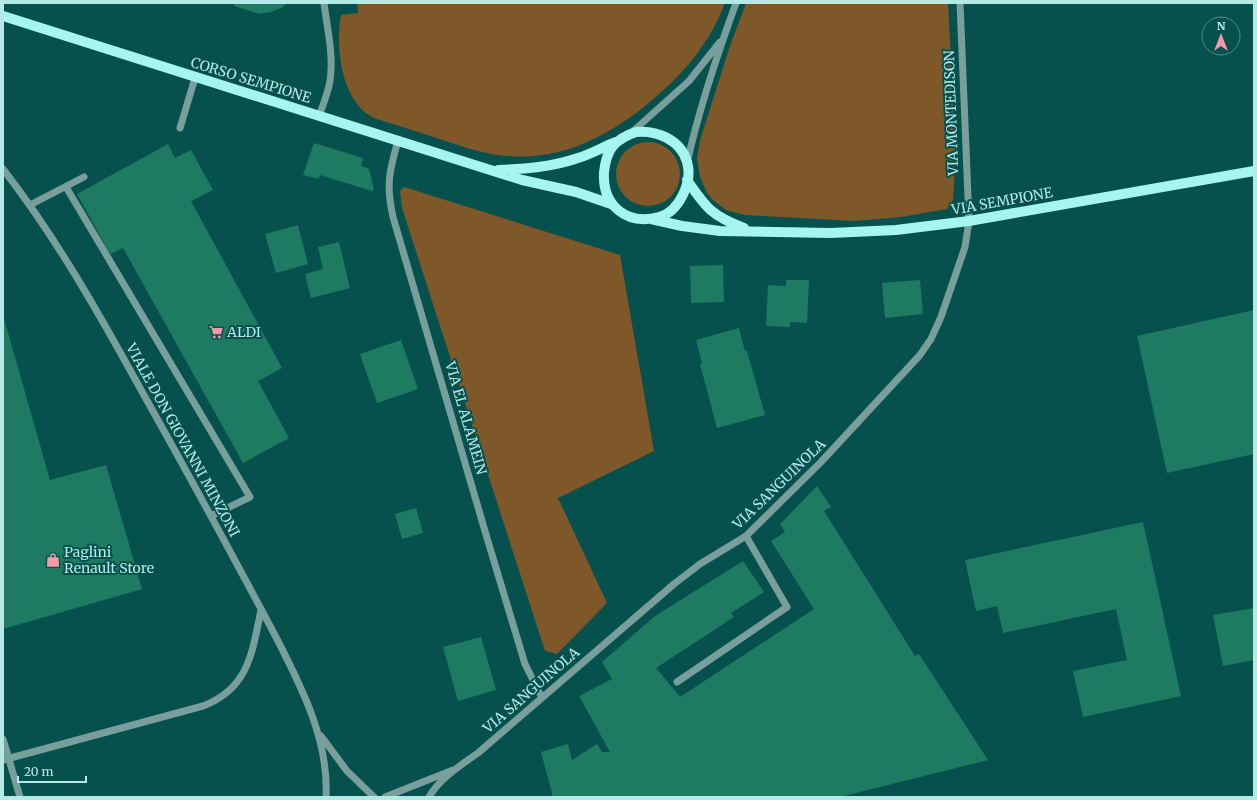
<svg xmlns="http://www.w3.org/2000/svg" width="1257" height="800" viewBox="0 0 1257 800" font-family="Merriweather,serif">
	<rect width="100%" height="100%" fill="#06514e"/>
	<path fill="#7e5828" d="M357,3h368c-14,37 -38,67 -67,92 -42,37 -92,66 -150,61 -22,-1 -44,-9 -65,-16 -23,-7 -46,-15 -69,-22 -33,-16 -39,-71 -33,-103l17,-2z
		M746,3h202l8,149 -3,48 -6,9 -46,8 -46,4 -110,-6 -19,-5 -13,-10 -6,-7 -7,-16 -3,-18 3,-19 30,-94z
		M616 174a32 32 0 1 1 64 0a32 32 0 1 1-64 0Z
		M404,187l216,68 34,196 -96,47 49,105 -50,51 -12,-3 -143,-443 -2,-17z"/>
	<path fill="#1e7b62" d="M235,3h51l-3,4 -12,5 -11,2 -26,-8z
		M314,143l49,15 -2,8 8,3 5,21 -2,1 -52,-16 -1,4 -16,-4z
		M168,144l7,14 16,-8 22,40 -22,11 91,167 -24,13 31,57 -46,25 -120,-215 -13,6 -33,-60z
		M298,225l10,39 -32,9 -11,-39z
		M339,242l11,46 -39,10 -6,-24 18,-5 -5,-22z
		M723,265l1,37 -33,1 -1,-37z
		M786,280h23l-2,43 -17,-1v5l-24,-1 2,-41 18,1z
		M920,280l3,34 -38,4 -3,-35z
		M1254,310v144l-87,19 -30,-137z
		M3,315l47,165 56,-15 36,124 -139,40z
		M739,328l6,23h2l18,64 -48,13 -17,-64 2,-1 -6,-23z
		M401,340l17,49 -41,14 -17,-49z
		M817,486l14,21 -7,4 91,145 4,-2 69,106 -148,37h-287l-12,-45 27,-8 4,16 25,-16 5,8h8l-31,-56 33,-17 -10,-17 53,-46 88,-55 21,31 -33,21 3,4 -78,51 24,29 134,-88 -43,-68 14,-9 -5,-8z
		M416,508l7,25 -21,6 -7,-25z
		M1143,522l38,174 -98,21 -10,-46 54,-11 -11,-51 -113,24 -6,-27 -21,5 -11,-51z
		M1254,608v52l-31,6 -10,-51z
		M481,637l15,53 -38,11 -15,-54z"/>
	<g fill="none" stroke-linecap="round" stroke-linejoin="round">
		<path stroke="#789f9c" stroke-width="7" d="M319,116c4,-11 9,-23 11,-35 4,-26 -3,-53 -6,-78
			M180,128l15,-50
			M631,133l58,-52 31,-39
			M398,141c-9,30 -12,45 -5,76l94,321 38,126 17,34
			M687,163c12,-54 30,-108 49,-160
			M3,169c55,71 99,150 142,228 45,80 89,161 132,242 25,49 52,102 49,158
			M66,187l184,310 -39,19
			M30,205l54,-28
			M677,682l110,-75 -41,-71
			M321,736l26,35 27,26
			M3,739l17,58
			M3,760l200,-54c46,-18 49,-53 58,-96
			M385,797l68,-27
			M429,797c10,-18 32,-32 49,-44l196,-169 26,-20 46,-28 75,-74 99,-107 11,-16 10,-22 24,-70 4,-26 -9,-218"/>
		<path stroke="#a5f6f0" stroke-width="10" d="M3,16l519,164 54,12 35,12
			M636,132c21,-2 45,8 51,30 6,20 -8,50 -28,55 -33,9 -57,-12 -55,-45 1,-9 3,-19 9,-26 6,-7 14,-11 23,-14z
			M498,170c27,-1 54,-3 80,-12 13,-4 25,-11 38,-16
			M687,180c19,28 25,36 57,48
			M651,219l31,7 38,5 111,2 65,-3 73,-9 285,-50"/>
	</g>
	<defs>
		<symbol id="supermarket-bare" viewBox="-9 -9 18 18"><path d="M-6-5.5h2.5l.6 2H6L4.5 2H-2.5L-4.4-4H-6ZM-1.5 3.2a1.3 1.3 0 1 0 .1 0ZM3 3.2a1.3 1.3 0 1 0 .1 0Z" fill="#f39aa8" stroke="#06514e" stroke-width="2.5" paint-order="stroke"/></symbol>
		<symbol id="shop-bare" viewBox="-9 -9 18 18"><path d="M-5-2.5h2.3a2.7 3.5 0 0 1 5.4 0H5L5.5 6h-11ZM-1.5-2.5h3a1.5 2.3 0 0 0-3 0Z" fill="#f39aa8" stroke="#06514e" stroke-width="2.5" paint-order="stroke"/></symbol>
	</defs>
	<g fill-rule="evenodd">
		<use href="#supermarket-bare" x="206" y="322" width="20" height="20"/>
		<use href="#shop-bare" x="43" y="550" width="20" height="20"/>
	</g>
	<g text-anchor="middle" dominant-baseline="central" stroke-width="4" stroke-linejoin="round" paint-order="stroke">
		<g font-size="14" fill="#b4e9e5" stroke="#06514e">
			<text transform="translate(251 80) rotate(17)">CORSO SEMPIONE</text>
			<text transform="translate(951 113) rotate(-92)">VIA MONTEDISON</text>
			<text transform="translate(1002 201) rotate(-10)">VIA SEMPIONE</text>
			<text transform="translate(466 418) rotate(74)">VIA EL ALAMEIN</text>
			<text transform="translate(183 440) rotate(61)">VIALE DON GIOVANNI MINZONI</text>
			<text transform="translate(779 484) rotate(-44)">VIA SANGUINOLA</text>
			<text transform="translate(531 690) rotate(-41)">VIA SANGUINOLA</text>
		</g>
		<g font-size="14" fill="#b4e9e5" stroke="#06514e" text-anchor="start">
			<text x="227" y="332">ALDI</text>
			<text x="64" y="552">Paglini<tspan x="64" dy="16">Renault Store</tspan></text>
		</g>
	</g>
	<rect width="1257" height="800" fill="none" stroke="#b4e9e5" stroke-width="8"/>
	<g transform="translate(1221 36)"><circle r="19" fill="#06514e" stroke="#4c8e8a"/>
	<path d="M0-3L7 15L0 10L-7 15Z" fill="#f39aa8"/>
	<text y="-6" font-size="11" font-weight="bold" text-anchor="middle" fill="#b4e9e5">N</text>
	</g>
	<path d="M18 776v6h68v-6" fill="none" stroke="#b4e9e5" stroke-width="2"/>
	<text x="24" y="776" font-size="12" fill="#b4e9e5" stroke="#06514e" stroke-width="3" paint-order="stroke">20 m</text>
</svg>
